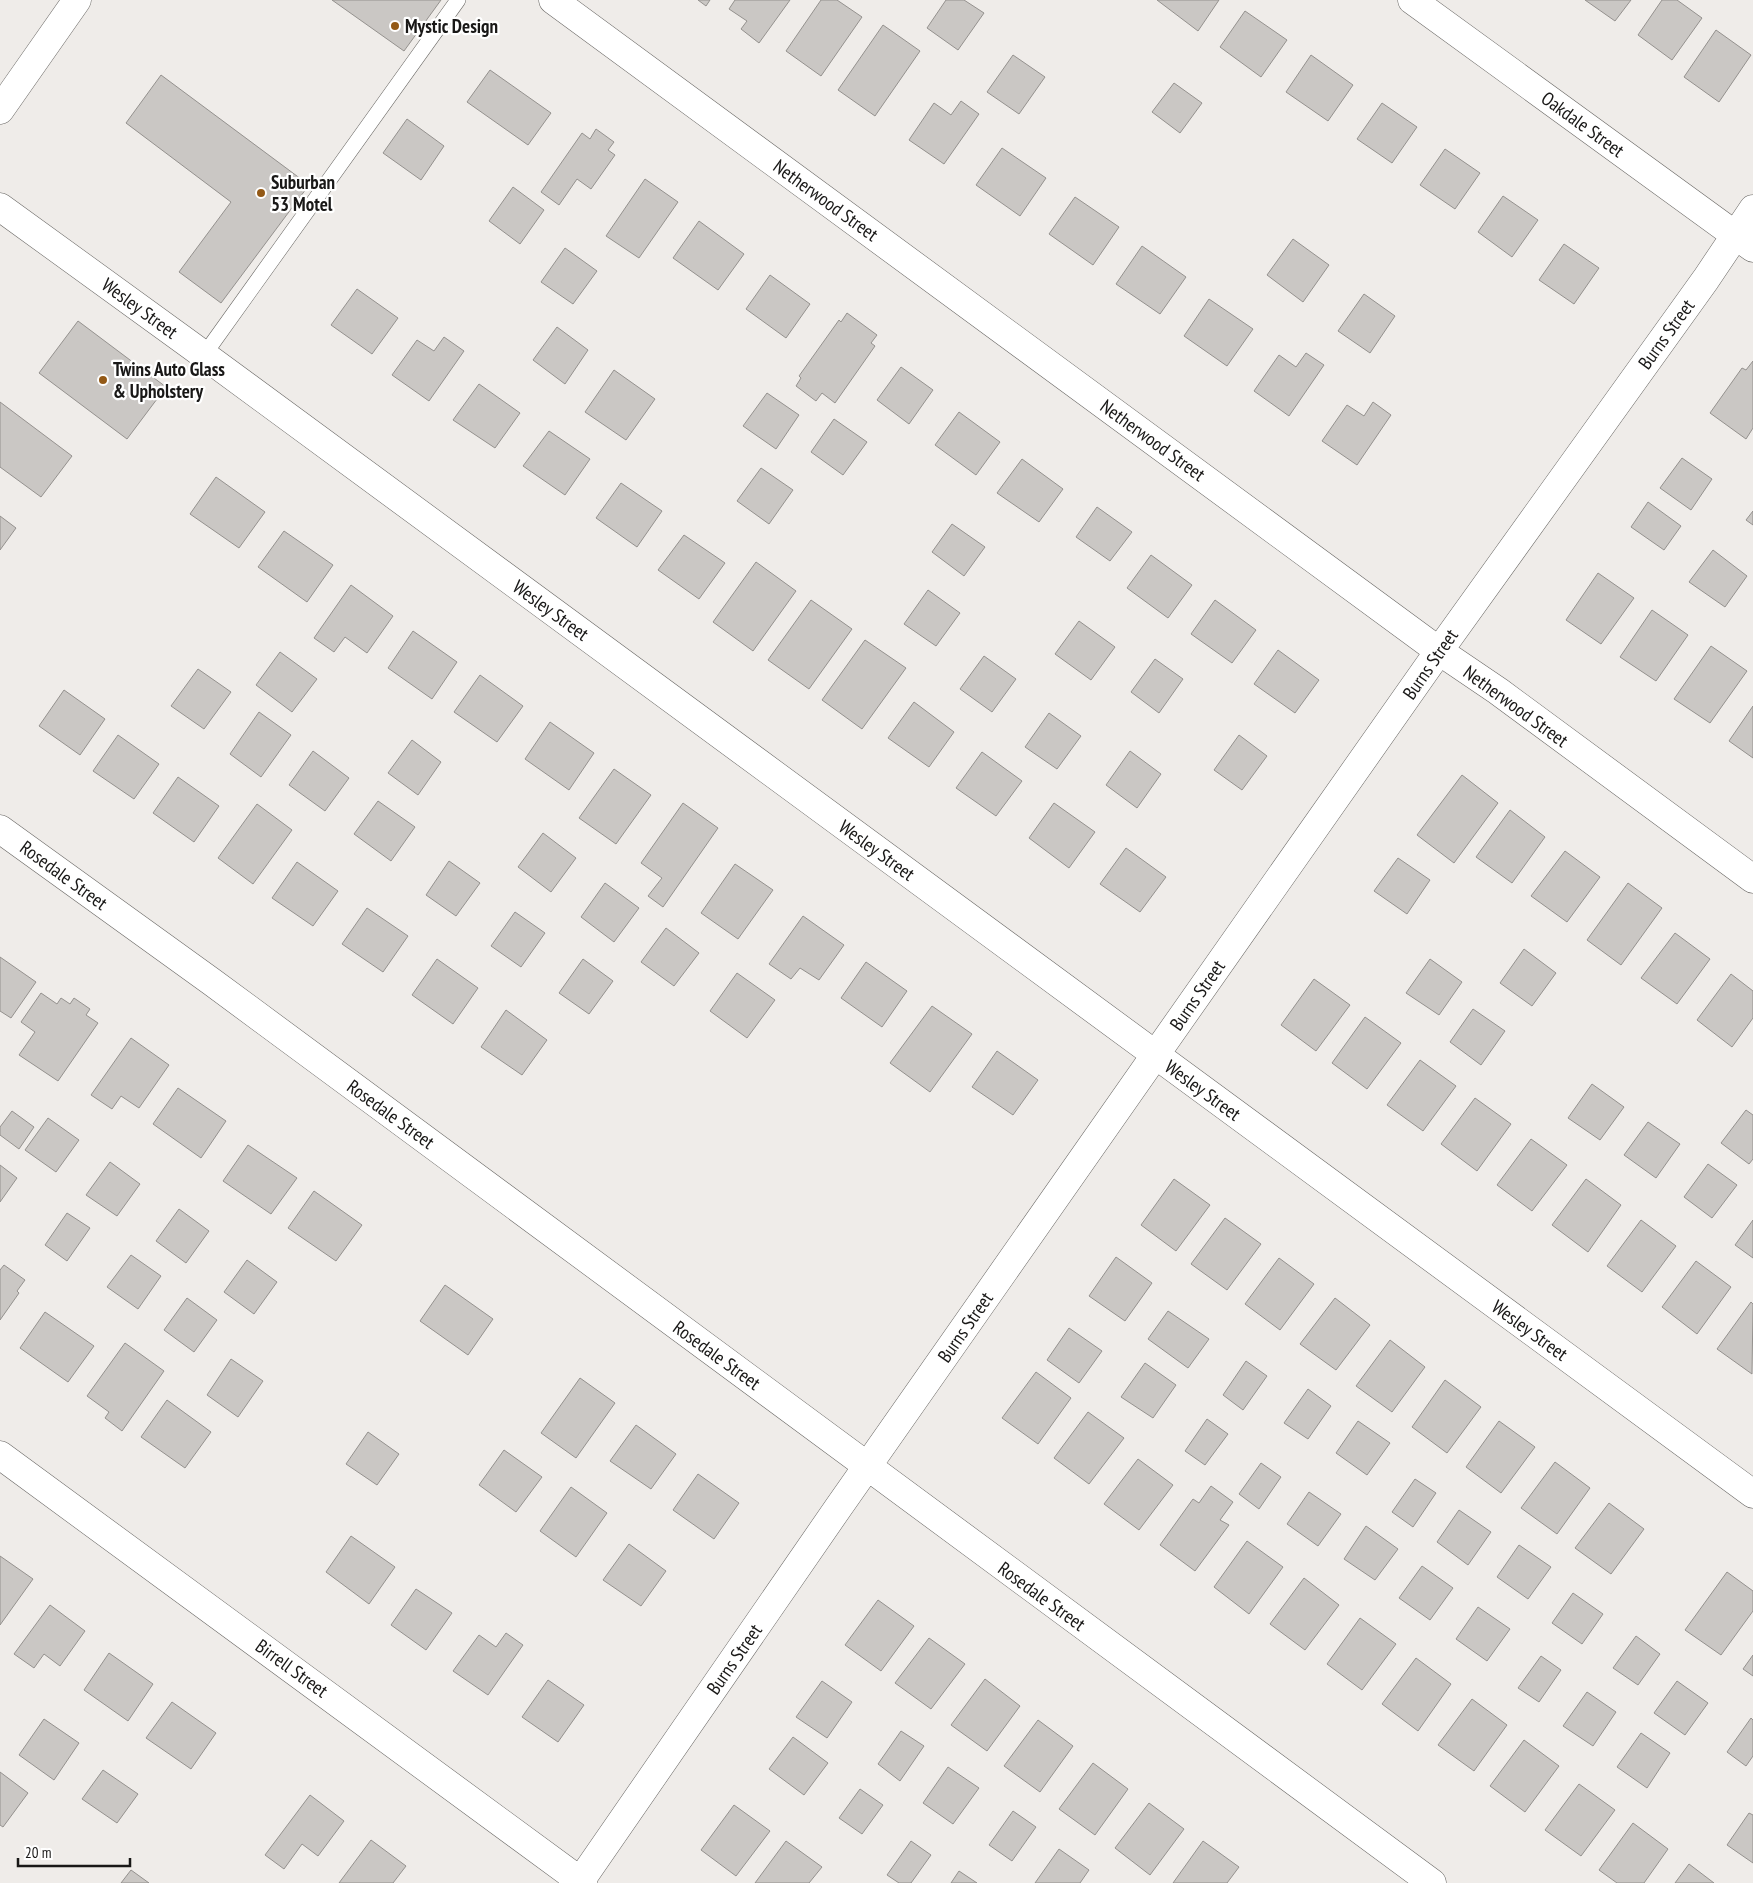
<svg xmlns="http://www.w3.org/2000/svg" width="1753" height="1883" viewBox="0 0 1753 1883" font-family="'PT Sans Narrow',sans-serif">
	<rect width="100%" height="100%" fill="#efece9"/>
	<path fill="#cac7c4" stroke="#94918e" d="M332,0h109l-37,51z
		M698,0h12l-4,6z
		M735,0h55l-31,43 -18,-14 6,-8 -18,-12z
		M821,0h16l25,17 -41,59 -35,-25z
		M946,0h18l20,13 -26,37 -31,-22z
		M1157,0h62l-21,31z
		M1585,0h46l-16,21z
		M1662,0h15l25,18 -30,42 -34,-25z
		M1245,11l42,29 -26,37 -41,-30z
		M883,25l37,26 -45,65 -37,-26z
		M1716,30l35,25 -32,47 -35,-25z
		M1013,55l32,22 -26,37 -32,-22z
		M1311,55l42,30 -25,36 -42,-29z
		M490,70l61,43 -23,32 -61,-43z
		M161,75l148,110 -88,118 -42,-31 52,-70 -105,-79z
		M1174,83l28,20 -22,30 -28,-21z
		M961,101l18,13 -35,50 -35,-24 25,-37 17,12z
		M1382,103l35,24 -25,36 -35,-24z
		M407,119l37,27 -23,34 -38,-27z
		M596,129l18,13 -6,8 7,5 -24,34 -14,-10 -18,26 -18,-13 41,-59 8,6z
		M1002,148l44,30 -26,38 -44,-31z
		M1445,149l35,24 -25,36 -35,-24z
		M645,179l33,23 -39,56 -33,-22z
		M513,187l31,23 -24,34 -31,-23z
		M1503,196l35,24 -26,37 -34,-25z
		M1075,197l44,30 -26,38 -44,-31z
		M699,221l45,33 -26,36 -45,-32z
		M1293,239l36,26 -26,37 -36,-27z
		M1564,244l35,24 -25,36 -35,-24z
		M1142,246l44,31 -26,37 -44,-30z
		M565,248l32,23 -24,33 -32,-22z
		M770,275l40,29 -24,34 -40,-29z
		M357,289l41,29 -26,36 -41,-29z
		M1364,294l31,22 -25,37 -32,-22z
		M1209,299l44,30 -26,37 -43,-30z
		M847,313l30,22 -6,8 4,3 -40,57 -13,-10 -6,8 -20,-15 5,-8 -2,-2 40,-56 2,2z
		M78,321l88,66 -39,52 -88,-66z
		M557,327l31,23 -23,34 -32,-24z
		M444,337l20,14 -35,50 -37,-26 25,-35 17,11z
		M1306,353l18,12 -35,51 -35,-25 25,-36 17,12z
		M1753,361v67l-7,11 -36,-26 32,-45 4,2z
		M901,367l32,23 -24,34 -32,-24z
		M614,370l41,29 -29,41 -41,-28z
		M479,384l41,29 -25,35 -42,-28z
		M767,393l32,22 -23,34 -33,-23z
		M0,402l72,54 -31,41 -41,-30z
		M1373,402l18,13 -34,50 -35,-24 25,-36 17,11z
		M959,412l41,30 -24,33 -41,-30z
		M834,419l33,23 -24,33 -32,-23z
		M549,431l41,28 -25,36 -42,-29z
		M1682,458l30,21 -21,31 -31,-22z
		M1022,459l41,30 -24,33 -42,-29z
		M761,468l32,22 -24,34 -32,-23z
		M216,477l49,35 -26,36 -49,-34z
		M621,483l41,28 -25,36 -41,-29z
		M1648,502l33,24 -17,24 -33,-23z
		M1097,507l35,25 -22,29 -34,-24z
		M1753,511v14l-7,-5z
		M0,516l16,12 -16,22z
		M952,524l33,23 -21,29 -32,-24z
		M284,531l49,34 -26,37 -49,-35z
		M684,535l41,28 -26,36 -41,-29z
		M1713,550l34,26 -22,31 -36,-25z
		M1151,555l41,30 -24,33 -41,-30z
		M756,562l40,29 -43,60 -40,-29z
		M1598,573l36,25 -33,46 -35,-24z
		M351,585l42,31 -26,37 -22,-16 -11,15 -20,-14z
		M928,590l32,23 -24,33 -32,-22z
		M811,600l41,29 -43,60 -41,-29z
		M1215,600l41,30 -24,33 -41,-29z
		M1652,610l36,25 -32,46 -36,-24z
		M1079,621l36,26 -24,33 -36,-26z
		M413,631l44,31 -25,37 -44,-31z
		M865,640l41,28 -44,61 -40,-29z
		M1711,646l36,25 -37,52 -36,-24z
		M1278,650l41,30 -24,33 -41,-29z
		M280,652l37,27 -25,33 -36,-27z
		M984,656l32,23 -24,33 -32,-23z
		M1155,659l28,20 -24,34 -28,-21z
		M198,669l33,23 -27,37 -33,-23z
		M480,675l43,31 -26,36 -43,-30z
		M64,690l41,29 -25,36 -41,-29z
		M914,702l40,30 -25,35 -41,-29z
		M1753,706v52l-24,-17z
		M259,712l32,23 -30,42 -31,-23z
		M1049,713l32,23 -24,33 -32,-22z
		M550,722l44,31 -25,37 -44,-31z
		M118,735l41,29 -25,35 -41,-28z
		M1239,735l28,21 -25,34 -28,-20z
		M412,740l29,22 -23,33 -30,-22z
		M313,751l36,27 -24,33 -36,-26z
		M1130,751l31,23 -24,34 -31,-23z
		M982,752l40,29 -26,35 -40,-28z
		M614,769l37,26 -35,49 -37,-26z
		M1462,775l36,28 -44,60 -37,-28z
		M178,777l41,29 -25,36 -41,-29z
		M378,801l37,26 -24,34 -37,-27z
		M683,803l35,25 -55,79 -15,-11 14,-18 -21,-15z
		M1054,803l41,29 -26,36 -40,-30z
		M257,804l35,26 -39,54 -35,-26z
		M1510,810l35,27 -33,46 -36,-26z
		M543,833l33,25 -25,34 -33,-25z
		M1126,848l40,29 -26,35 -40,-28z
		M1565,851l35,26 -33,45 -36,-26z
		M1398,858l32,22 -23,34 -33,-23z
		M449,861l31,22 -24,33 -30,-21z
		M297,862l41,29 -25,35 -41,-28z
		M735,864l38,26 -35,49 -37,-26z
		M605,883l34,25 -25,34 -33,-25z
		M1628,883l34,25 -41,57 -34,-25z
		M367,908l41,28 -25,36 -41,-28z
		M515,912l30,21 -24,34 -30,-21z
		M803,916l41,29 -25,35 -19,-12 -9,11 -22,-15z
		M666,928l33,25 -25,33 -33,-24z
		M1675,933l35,26 -33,45 -36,-26z
		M1524,949l32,24 -24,33 -32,-23z
		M0,957l36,25 -25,36 -11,-7z
		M437,959l41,29 -25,36 -41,-29z
		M583,959l30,22 -24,33 -30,-21z
		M1430,959l32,23 -23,33 -33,-22z
		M866,962l41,29 -25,36 -41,-29z
		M737,973l38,27 -28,38 -37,-27z
		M1731,974l22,17v27l-21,29 -35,-27z
		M1314,979l36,26 -34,46 -35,-26z
		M41,993l16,11 4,-6 9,6 4,-6 16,11 -4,6 12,8 -40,58 -39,-26 16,-23 -14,-10z
		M932,1006l40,28 -42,58 -40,-29z
		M1473,1009l32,22 -24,34 -31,-23z
		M506,1010l41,30 -25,35 -41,-28z
		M1365,1017l36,26 -34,46 -35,-26z
		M131,1038l38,27 -30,43 -18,-12 -9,13 -21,-14z
		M997,1051l41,29 -25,35 -41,-28z
		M1420,1060l36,26 -33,45 -36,-26z
		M1592,1084l32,23 -24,33 -32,-22z
		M178,1088l48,33 -25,37 -48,-34z
		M1475,1098l36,26 -34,47 -36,-27z
		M1746,1110l7,5v44l-4,5 -28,-21z
		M12,1111l22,16 -15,22 -19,-14v-8z
		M48,1118l31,22 -23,32 -31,-22z
		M1648,1122l32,22 -24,34 -32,-23z
		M1531,1139l36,26 -35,46 -35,-26z
		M248,1145l49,33 -26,36 -48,-33z
		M110,1162l30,22 -23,32 -31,-21z
		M1708,1164l29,21 -25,33 -28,-21z
		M0,1165l17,13 -17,24z
		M1174,1179l36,26 -34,46 -35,-26z
		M1586,1179l35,26 -33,47 -36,-27z
		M314,1191l48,34 -26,36 -48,-33z
		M179,1209l30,22 -23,32 -30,-22z
		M67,1213l23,15 -23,33 -22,-16z
		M1225,1218l36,26 -34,46 -36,-26z
		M1641,1220l35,26 -34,46 -35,-26z
		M1753,1220v38l-18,-13z
		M131,1255l30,21 -23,33 -31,-22z
		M1116,1257l36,26 -27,38 -36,-25z
		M1279,1258l35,26 -34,46 -35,-26z
		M247,1260l30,22 -23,32 -30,-22z
		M1696,1261l35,26 -34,47 -35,-27z
		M4,1265l21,15 -8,11 2,2 -19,27v-50z
		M445,1285l48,34 -25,36 -48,-34z
		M187,1298l30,22 -23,32 -30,-22z
		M1335,1298l35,27 -34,45 -36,-26z
		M1751,1302l2,2 -1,70 -35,-25z
		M1168,1311l41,28 -21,29 -40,-29z
		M45,1312l49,34 -26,36 -48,-34z
		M1069,1328l33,23 -23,32 -32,-23z
		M1390,1340l35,27 -33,45 -36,-26z
		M125,1343l39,28 -42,60 -17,-13 4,-6 -22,-16z
		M231,1359l32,22 -25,36 -31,-22z
		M1246,1361l21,15 -24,34 -20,-15z
		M1145,1363l31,22 -23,33 -32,-21z
		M1036,1372l35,26 -33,46 -36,-26z
		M580,1378l35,25 -39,55 -35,-25z
		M1445,1380l36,27 -34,46 -35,-26z
		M1308,1389l23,17 -23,33 -24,-16z
		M167,1400l44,32 -26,36 -44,-31z
		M1088,1412l36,26 -35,46 -35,-26z
		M1207,1419l21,15 -23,31 -20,-14z
		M1358,1421l32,22 -23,32 -31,-22z
		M1499,1421l36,26 -34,46 -35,-26z
		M636,1425l40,29 -25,35 -41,-28z
		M368,1432l31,22 -22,31 -31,-21z
		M504,1450l38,27 -26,35 -37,-27z
		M1138,1459l35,26 -34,45 -35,-26z
		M1555,1462l35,26 -33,46 -36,-26z
		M1261,1463l20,14 -22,32 -20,-15z
		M698,1474l41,29 -25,36 -41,-29z
		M1415,1479l21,14 -23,34 -21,-15z
		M1211,1486l22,16 -13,18 9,5 -34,46 -35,-26 33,-46 6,4z
		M571,1487l36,26 -31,44 -36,-26z
		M1309,1492l32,22 -23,32 -31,-22z
		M1609,1503l35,26 -33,45 -36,-26z
		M1459,1510l32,22 -23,33 -31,-23z
		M1366,1526l32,23 -23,31 -31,-21z
		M351,1536l44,31 -26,37 -43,-32z
		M1247,1541l36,26 -34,47 -35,-27z
		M629,1544l37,27 -25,35 -38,-26z
		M1519,1545l32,22 -23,32 -31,-22z
		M0,1556l33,23 -33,46z
		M1422,1566l31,22 -23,32 -31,-22z
		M1727,1572l26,19v20l-32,44 -36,-25z
		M1304,1578l35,27 -34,45 -35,-26z
		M416,1589l36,24 -26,37 -35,-25z
		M1573,1593l30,21 -21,30 -30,-21z
		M878,1600l36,26 -33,45 -36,-26z
		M50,1605l35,26 -25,35 -16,-12 -10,14 -20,-14z
		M1478,1607l32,22 -23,32 -31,-22z
		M1360,1618l36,26 -34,46 -35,-26z
		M506,1633l17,12 -35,50 -35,-24 26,-36 17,12z
		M1636,1636l24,18 -22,31 -25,-17z
		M929,1638l36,26 -34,45 -36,-26z
		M109,1653l44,31 -25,37 -44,-31z
		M1753,1655v21l-10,-7z
		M1541,1656l20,14 -22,32 -21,-14z
		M1416,1658l35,26 -33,47 -36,-27z
		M985,1679l35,27 -33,45 -36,-26z
		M548,1680l36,25 -26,37 -36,-25z
		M822,1681l30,21 -25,36 -31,-21z
		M1677,1681l31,22 -23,32 -31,-22z
		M1587,1692l29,20 -23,34 -30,-20z
		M1472,1699l35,26 -33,46 -36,-26z
		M172,1702l44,31 -25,36 -45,-31z
		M1751,1718l2,2v36l-7,10 -19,-14z
		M44,1719l35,24 -25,37 -35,-25z
		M1038,1720l35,26 -33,46 -36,-26z
		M901,1731l23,15 -24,35 -22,-17z
		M1641,1733l29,20 -23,35 -30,-21z
		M793,1737l35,26 -24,32 -35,-26z
		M1524,1740l35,26 -34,46 -35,-26z
		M1093,1763l35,26 -33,46 -36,-26z
		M948,1767l31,21 -26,36 -30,-21z
		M103,1770l35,24 -21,29 -35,-24z
		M0,1772l28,21 -25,34 -3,-2z
		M1579,1784l36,26 -34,46 -36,-26z
		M860,1789l23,16 -21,29 -23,-16z
		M310,1795l34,26 -26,35 -16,-12 -18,25 -19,-14z
		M1149,1803l35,26 -34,46 -35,-27z
		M734,1805l36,26 -34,45 -35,-26z
		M1013,1811l23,16 -24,34 -23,-16z
		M1749,1813l4,2v48l-26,-18z
		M1633,1823l35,26 -24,34h-27l-18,-13z
		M371,1840l35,26 -13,17h-54z
		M786,1841l36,26 -13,16h-54z
		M911,1841l20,14 -20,28h-12l-12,-8z
		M1203,1841l36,26 -12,16h-54z
		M1059,1849l30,21 -9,13h-45z
		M1689,1864l25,19h-39z
		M131,1870l18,13h-28z
		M959,1871l18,12h-26z"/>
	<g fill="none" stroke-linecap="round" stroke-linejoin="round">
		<defs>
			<path id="lane" d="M204,355l254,-355"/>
			<path id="street" d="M553,0l886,651 59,40 255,188
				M1412,0l341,248
				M0,207l193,140 1560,1147
				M0,829l212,153 1220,901
				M0,1455l583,428
				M579,1883l259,-375 346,-494 255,-363 267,-372 47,-70"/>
			<path id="primary" d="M0,110l77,-110"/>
		</defs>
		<use href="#lane" stroke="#696764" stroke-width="16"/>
		<use href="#street" stroke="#696764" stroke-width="29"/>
		<use href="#primary" stroke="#696764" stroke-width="29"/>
		<use href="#lane" stroke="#fff" stroke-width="15"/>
		<use href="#street" stroke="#fff" stroke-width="28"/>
		<use href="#primary" stroke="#fff" stroke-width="28"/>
	</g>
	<g fill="#935916" stroke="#fff" stroke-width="2">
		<circle cx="395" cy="26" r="5"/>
		<circle cx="261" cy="193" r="5"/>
		<circle cx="103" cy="380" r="5"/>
	</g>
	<g text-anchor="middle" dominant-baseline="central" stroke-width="4.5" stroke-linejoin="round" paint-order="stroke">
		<g font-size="19" font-weight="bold" fill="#191817" stroke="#fff" text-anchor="start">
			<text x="405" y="26">Mystic Design</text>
			<text x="271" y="182">Suburban<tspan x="271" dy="22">53 Motel</tspan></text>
			<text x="113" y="369">Twins Auto Glass<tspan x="113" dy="22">&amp; Upholstery</tspan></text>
		</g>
		<g font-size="19" fill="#191817" stroke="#fff">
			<text transform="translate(1583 124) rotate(36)">Oakdale Street</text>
			<text transform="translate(826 200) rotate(36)">Netherwood Street</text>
			<text transform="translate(140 308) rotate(36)">Wesley Street</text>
			<text transform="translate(1666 334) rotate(-54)">Burns Street</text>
			<text transform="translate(1153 440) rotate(36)">Netherwood Street</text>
			<text transform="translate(551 610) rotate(36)">Wesley Street</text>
			<text transform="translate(1430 664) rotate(-55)">Burns Street</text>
			<text transform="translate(1516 706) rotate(36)">Netherwood Street</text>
			<text transform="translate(877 850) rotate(36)">Wesley Street</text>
			<text transform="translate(64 875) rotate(36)">Rosedale Street</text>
			<text transform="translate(1197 995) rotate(-55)">Burns Street</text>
			<text transform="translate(1203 1090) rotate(36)">Wesley Street</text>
			<text transform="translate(391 1114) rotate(36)">Rosedale Street</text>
			<text transform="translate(965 1327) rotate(-55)">Burns Street</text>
			<text transform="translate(1530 1330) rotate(36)">Wesley Street</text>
			<text transform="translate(717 1355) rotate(36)">Rosedale Street</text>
			<text transform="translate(1042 1596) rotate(36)">Rosedale Street</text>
			<text transform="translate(734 1659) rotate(-55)">Burns Street</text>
			<text transform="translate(292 1668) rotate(36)">Birrell Street</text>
		</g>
	</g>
	<path d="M18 1858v8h112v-8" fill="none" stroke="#191817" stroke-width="2.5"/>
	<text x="25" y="1858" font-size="15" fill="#191817" stroke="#ffffff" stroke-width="4" paint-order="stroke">20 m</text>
</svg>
